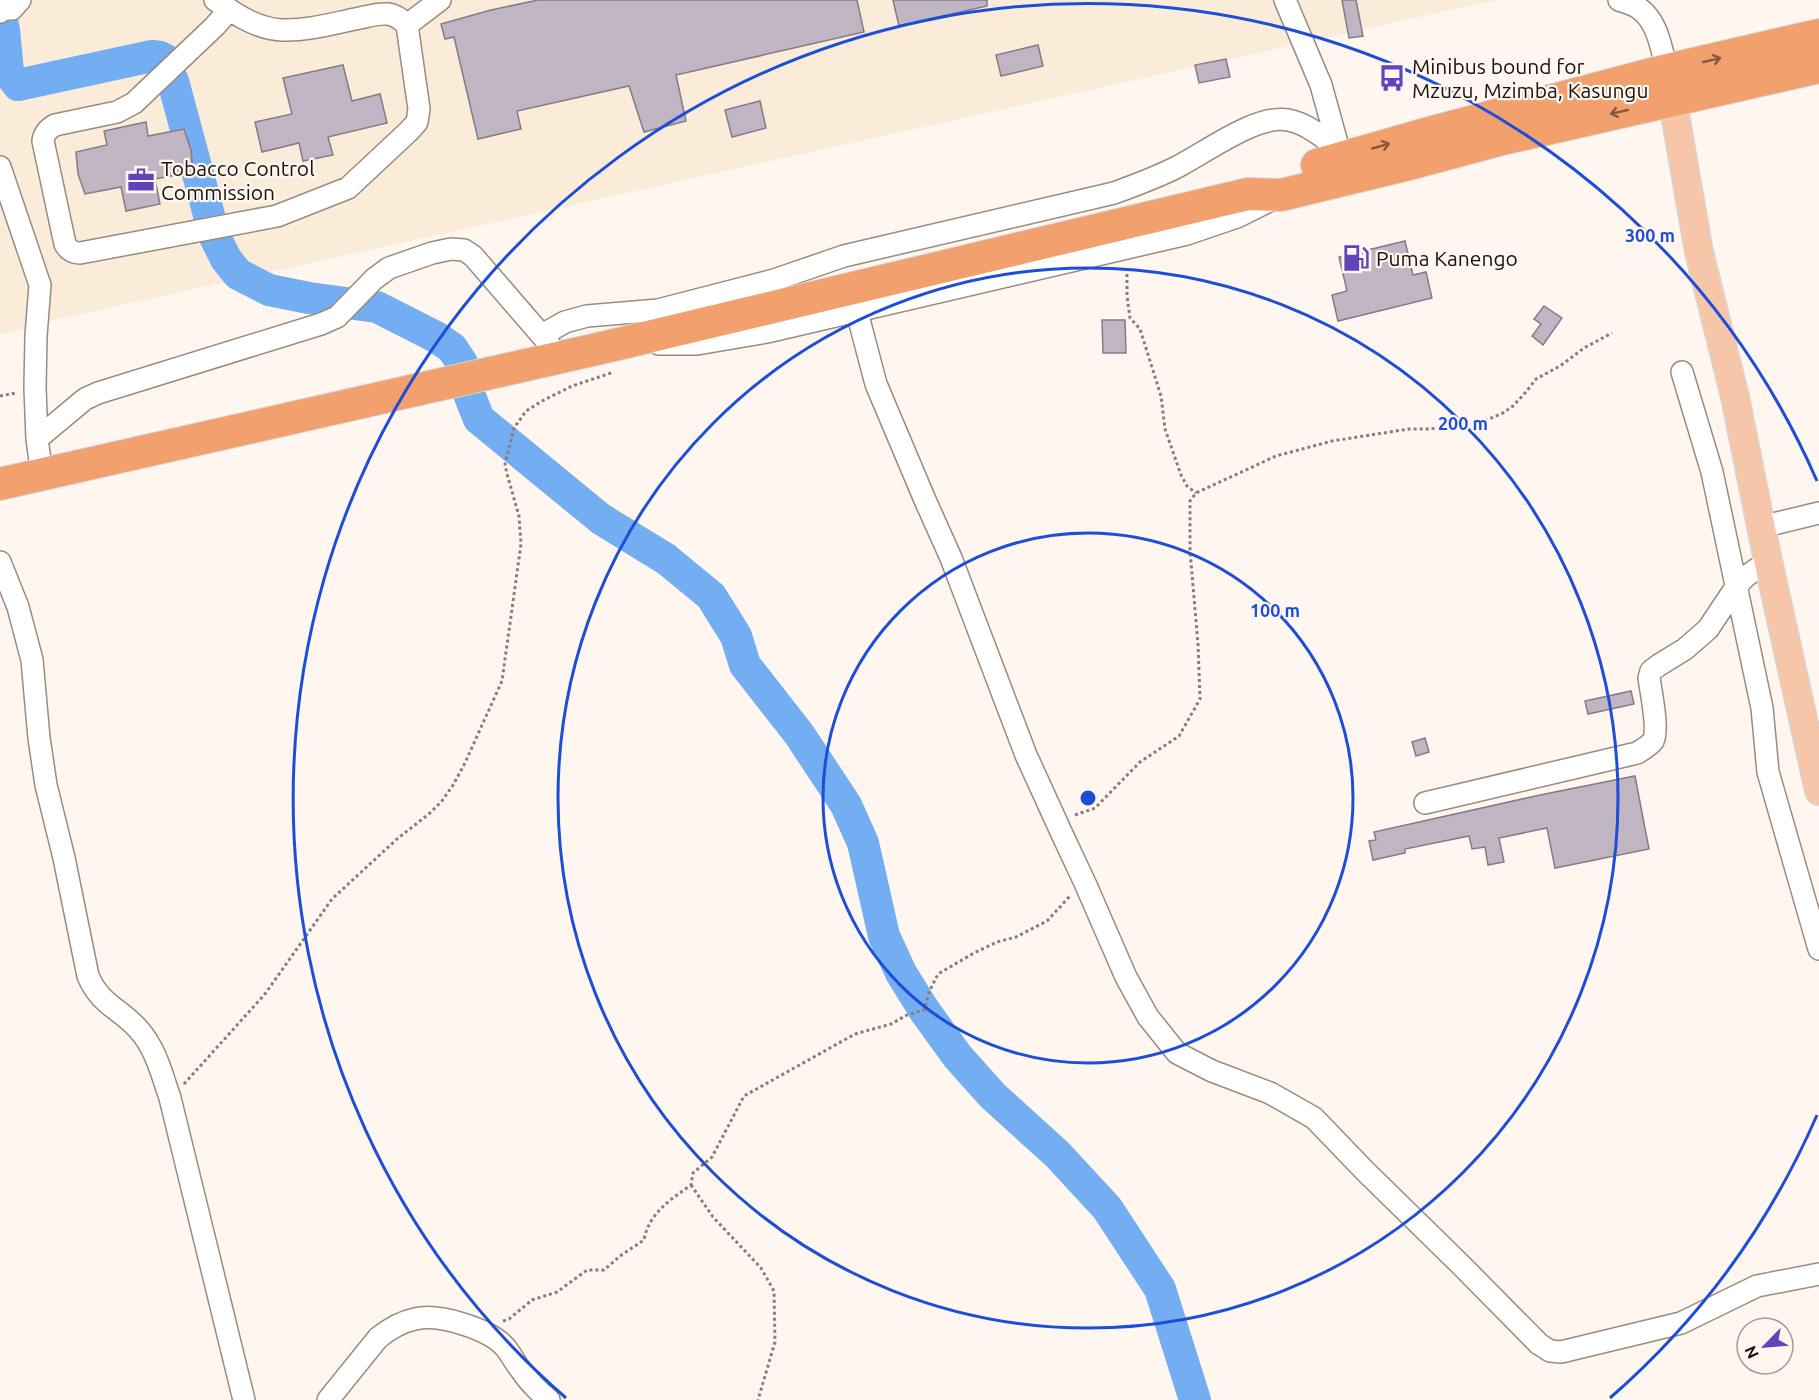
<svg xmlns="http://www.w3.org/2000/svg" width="1819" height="1400" viewBox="0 0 1819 1400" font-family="Ubuntu,sans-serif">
	<rect width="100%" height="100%" fill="#fff7ef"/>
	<path fill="#fbecd9" d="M0,0h1497l-1447,321 -50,14z"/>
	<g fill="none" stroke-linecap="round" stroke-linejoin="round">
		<path stroke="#73adf2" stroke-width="32" d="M0,12l4,18 4,42 10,13 134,-29 8,1 6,3
			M173,81l36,134
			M214,235l12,24 12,15 31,16 40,8 68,9 59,30 16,11 10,15
			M469,394l10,25 122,100 65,40 45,37 25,40 9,29 54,69 47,71 17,38 21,93 17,37 23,37 34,47 35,39 64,58 50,54 53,81 35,111"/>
	</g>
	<path fill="#c0b5c3" stroke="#857b88" stroke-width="1.5" d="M538,0h319l7,32 -188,43 10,46 -42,11 -15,-46 -112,25 4,18 -43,10 -24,-102 -9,2 -4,-15 50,-14z
		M893,0h94v6l-88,20z
		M1342,0h14l7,36 -14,2z
		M1038,45l5,21 -42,10 -5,-21z
		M1226,59l4,18 -31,6 -4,-18z
		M343,65l9,36 28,-7 7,29 -59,14 5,18 -30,6 -4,-18 -37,9 -7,-30 37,-8 -9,-36z
		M760,101l6,27 -34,9 -7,-27z
		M146,122l2,14 36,-7 7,21 2,22 -38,7 5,25 -34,7 -5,-24 -36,7 -7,-20 -2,-22 31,-7 -3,-14z
		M1405,241l8,34 13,-3 6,26 -94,23 -6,-26 15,-4 -8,-34z
		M1544,306l18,12 -19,27 -11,-9 9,-12 -7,-5z
		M1102,320h23l1,33h-23z
		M1631,691l3,13 -46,10 -3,-13z
		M1425,738l4,14 -13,4 -4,-14z
		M1635,776l14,73 -94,19 -8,-40 -48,10 5,24 -16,3 -3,-18 -13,2 -3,-13 -64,13v4l-32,7 -4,-19 7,-1 -2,-8 166,-37z"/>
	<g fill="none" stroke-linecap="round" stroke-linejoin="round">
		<defs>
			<path id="minor" d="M215,0c20,14 42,29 67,30 25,1 49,-6 73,-11 11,-2 22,-6 33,-5 8,1 14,6 19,11l12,84 -2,13 -8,9 -61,57 -71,28 -197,37c-7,0 -11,-2 -15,-9l-22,-103c1,-8 5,-12 12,-16l62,-13 17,-9 81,-77 14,-16
				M1285,0l36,85 18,65
				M1619,0c6,2 13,4 18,7 21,13 24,41 30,63
				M0,12l3,-3h9l8,-9
				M407,25l33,-25
				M0,167l40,118 -4,51 -1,52 2,51 5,36
				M857,312l19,72 49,116 26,58 75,197 36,79 23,49 41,94 22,40 29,36 35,18 58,22 44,25 51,53 95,93 79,80 11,7 11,1 120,-29 76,-37 62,-12
				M542,335l23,-13 22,-6 71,-6 116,-30 70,-24 270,-63c22,-8 44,-16 65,-27 27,-14 78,-52 109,-46 22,4 42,23 59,36
				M659,344h38l70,-12 420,-98 50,-17 40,-20
				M1682,372l30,100 50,236 6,64 51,177
				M37,439l48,-40 13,-6 223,-69 16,-7 37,-38 15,-11 43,-15 19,-4 13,1 9,6 77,89
				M1761,527l58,-14
				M0,562l18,45 14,53 7,78 7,47 18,73 24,118c13,30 32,32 51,54 17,19 23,45 31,68l74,302
				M1425,803l212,-50c5,-3 12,-7 16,-12 6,-11 -2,-49 -4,-63l2,-7 8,-6 26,-16 23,-20 28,-42 9,-10 23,-16
				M328,1400l50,-62c11,-9 23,-16 37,-19 24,-6 74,10 90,28 6,7 10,16 16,23 8,12 17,21 28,30"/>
			<path id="major" d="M1669,80l30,172 36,145 33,164 51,230"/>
			<path id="highway" d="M1317,165l116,-33 234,-62 152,-35
				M0,484l610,-138 638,-152 33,1 124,-30 93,-25 321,-73"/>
		</defs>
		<use href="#minor" stroke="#988c7f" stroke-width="24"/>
		<use href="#major" stroke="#d5d5d4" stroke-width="30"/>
		<use href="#highway" stroke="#d5d5d4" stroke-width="34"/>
		<path stroke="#867f79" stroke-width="3" stroke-dasharray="3 3" stroke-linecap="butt" d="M1127,268v28l3,22 10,11 21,67 4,33 16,46 6,11 9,7
			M0,396l16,-3
			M1075,815l20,-7 45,-46 39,-26 21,-37 -2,-55 -8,-93v-50l6,-8 80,-37 56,-15 77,-12h22l12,-3 39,-4 21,-9 10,-7 13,-14 10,-13 24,-13 24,-18 28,-15
			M184,1084l81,-90 67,-95 65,-60 33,-26 12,-12 11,-16 11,-20 38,-84 19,-137 -2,-28 -12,-42 -2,-10 9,-36 12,-17 16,-10 30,-15 42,-14
			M691,1185l22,32 48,51 13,23 1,51 -17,58
			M503,1321l6,-2 23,-19 25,-8 30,-22h17l16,-14 24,-16c5,-27 26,-40 47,-55l2,-12 19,-16 32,-61 111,-62 36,-10 16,-9 17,-5 5,-18 9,-18 36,-21 23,-11 19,-5 31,-16 23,-25"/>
		<use href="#minor" stroke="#fff" stroke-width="21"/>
		<use href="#major" stroke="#f7c6a8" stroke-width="27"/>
		<use href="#highway" stroke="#f2a06e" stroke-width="32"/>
	</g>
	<defs><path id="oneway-shaft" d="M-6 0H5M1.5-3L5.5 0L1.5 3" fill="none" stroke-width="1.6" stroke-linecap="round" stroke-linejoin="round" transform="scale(1.5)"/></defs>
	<g stroke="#855a3e">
		<use href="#oneway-shaft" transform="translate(1712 60) rotate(-13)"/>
		<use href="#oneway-shaft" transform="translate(1619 112) rotate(167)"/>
		<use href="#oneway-shaft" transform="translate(1381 146) rotate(-16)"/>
	</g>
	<g fill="none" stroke="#1d4ed8" stroke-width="3">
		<circle cx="1088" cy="798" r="265"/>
		<circle cx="1088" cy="798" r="530"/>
		<path d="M1817 1115A795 795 0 0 1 1610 1398M566 1398A795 795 0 1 1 1817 481"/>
	</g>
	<defs>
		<symbol id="bus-bare" viewBox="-9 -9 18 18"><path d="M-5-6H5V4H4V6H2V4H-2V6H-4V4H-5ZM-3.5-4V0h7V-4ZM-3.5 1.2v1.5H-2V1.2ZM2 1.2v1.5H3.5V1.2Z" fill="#6143bb" stroke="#fff7ef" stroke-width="2.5" paint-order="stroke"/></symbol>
		<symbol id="office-bare" viewBox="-9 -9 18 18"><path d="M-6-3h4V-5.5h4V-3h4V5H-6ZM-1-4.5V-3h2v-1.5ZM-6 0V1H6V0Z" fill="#6143bb" stroke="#fff7ef" stroke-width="2.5" paint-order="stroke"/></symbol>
		<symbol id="fuel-bare" viewBox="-9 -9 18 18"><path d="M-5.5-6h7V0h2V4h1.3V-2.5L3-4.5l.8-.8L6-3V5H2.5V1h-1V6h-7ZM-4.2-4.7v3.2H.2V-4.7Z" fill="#6143bb" stroke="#fff7ef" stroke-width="2.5" paint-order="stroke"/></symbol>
	</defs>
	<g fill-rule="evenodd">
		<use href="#bus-bare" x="1373" y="59" width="38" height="38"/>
		<use href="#office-bare" x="122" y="161" width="38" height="38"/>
		<use href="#fuel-bare" x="1337" y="239" width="38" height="38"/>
	</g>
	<g text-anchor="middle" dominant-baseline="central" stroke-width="4.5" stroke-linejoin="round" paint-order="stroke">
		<g font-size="21" fill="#18130f" stroke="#fff7ef" text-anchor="start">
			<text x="1412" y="66">Minibus bound for<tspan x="1412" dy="24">Mzuzu, Mzimba, Kasungu</tspan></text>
			<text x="161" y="168">Tobacco Control<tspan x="161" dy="24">Commission</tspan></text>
			<text x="1376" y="258">Puma Kanengo</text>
		</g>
	</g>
	<circle cx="1088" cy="798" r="9" fill="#1d4ed8" stroke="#fff7ef" stroke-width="3"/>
	<g font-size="18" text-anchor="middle" font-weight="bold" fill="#1d4ed8" stroke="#fff7ef" stroke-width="4.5" stroke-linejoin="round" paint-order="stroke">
		<text x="1650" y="242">300 m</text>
		<text x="1463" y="430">200 m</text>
		<text x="1275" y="617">100 m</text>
	</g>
	<g transform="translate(1765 1346) rotate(245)"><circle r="28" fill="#fff7ef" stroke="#a39c95" stroke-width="1.5"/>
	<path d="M0-4.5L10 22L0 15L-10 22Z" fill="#6143bb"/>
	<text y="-9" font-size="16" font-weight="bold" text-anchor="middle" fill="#18130f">N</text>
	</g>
</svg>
